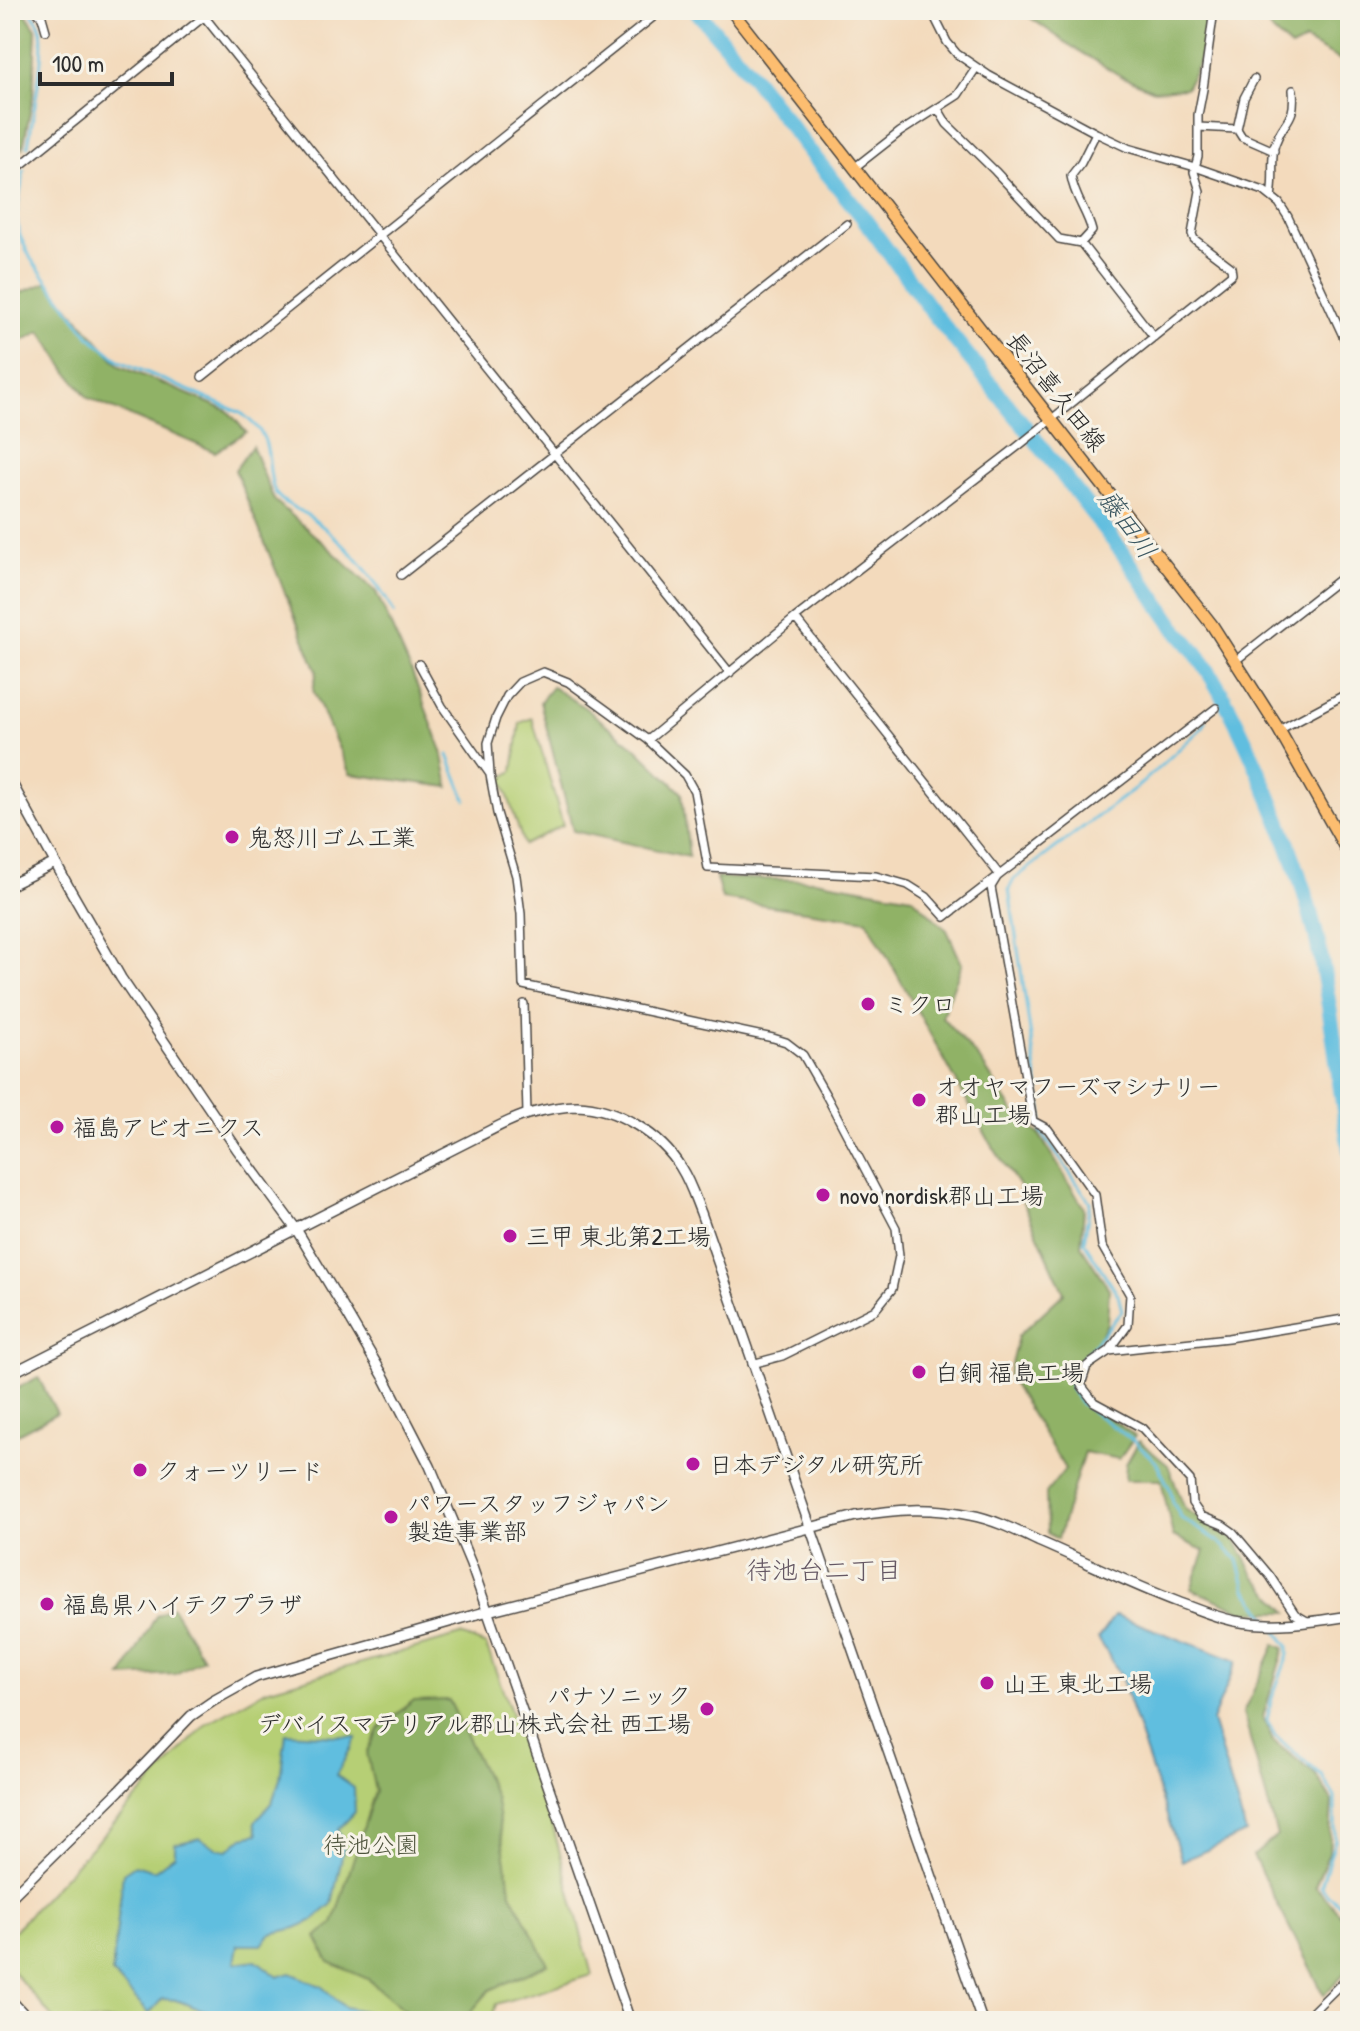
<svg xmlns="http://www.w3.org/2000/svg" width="1360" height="2031" viewBox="0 0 1360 2031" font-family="'Patrick Hand','Klee One',sans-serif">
	<rect width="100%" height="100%" fill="#f7f3e8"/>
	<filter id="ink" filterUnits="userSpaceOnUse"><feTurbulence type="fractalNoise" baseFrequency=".0125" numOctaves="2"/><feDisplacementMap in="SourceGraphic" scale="16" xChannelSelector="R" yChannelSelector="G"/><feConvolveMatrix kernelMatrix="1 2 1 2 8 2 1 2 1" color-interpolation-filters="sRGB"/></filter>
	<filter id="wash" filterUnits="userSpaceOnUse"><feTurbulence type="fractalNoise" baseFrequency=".006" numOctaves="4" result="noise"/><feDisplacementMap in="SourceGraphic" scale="32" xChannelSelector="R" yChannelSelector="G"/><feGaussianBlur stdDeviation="1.8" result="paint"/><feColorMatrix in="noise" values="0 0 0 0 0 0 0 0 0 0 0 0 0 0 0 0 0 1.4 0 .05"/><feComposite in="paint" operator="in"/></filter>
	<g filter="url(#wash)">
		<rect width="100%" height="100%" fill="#f3dabc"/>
		<path fill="#b6cf74" stroke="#707d50" stroke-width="2" d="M532,718l31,107 -39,20 -22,-67 11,-7 7,-48z
			M461,1635l25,10 65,174 41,156 -96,29 -5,17h-436l-45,-53v-33l196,-211 60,-34z"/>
		<path fill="#90b266" stroke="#5e6e48" stroke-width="2" d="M10,10l16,4 10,15 -3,67 -10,52 -13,-9v-85l6,-32 -6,-2z
			M1024,10h191l-17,54 -12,24 -32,2 -33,-14 -50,-30 -43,-30z
			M1263,10h87v55l-45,-24 -14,7 -22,-20z
			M10,276l10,17 28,-11 15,19 57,65 108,45 18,21 -31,20 -127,-54 -21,-27 -26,-40 -31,16z
			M252,446l22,54 54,47 48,45 36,81 30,78 7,36 -99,-13 -37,-84 4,-19 -82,-201z
			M552,687l32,20 52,41 46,45 7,64 -116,-26 -33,-129z
			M716,878l99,2 97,17 35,33 15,34 -20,53 38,43 40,61 19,13 45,74 -3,38 28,43 -2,35 -26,46 -5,14 7,15 52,37 -16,23 -35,-7 -26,87 -11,-6 -1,-40 19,-24 -57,-93 10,-40 46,-43 -42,-93 -3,-14 -28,-42 -124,-224 -145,-21z
			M38,1377l19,36 -47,25v-46z
			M1139,1441l29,24 17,44 51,32 19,36 33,35h-43l-54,-23 14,-38 -32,-15 -12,-56h-36l1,-16z
			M172,1607l31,51 -27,16 -54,3 34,-61z
			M1275,1644l9,4 -21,69 10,24 42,33 17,27 -3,52 -14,33 35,39v42l-26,28 -71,-139 24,-20 -34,-123z
			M449,1700l46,96 16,97 37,71 -58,26 -27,31h-45l-50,-42 -39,-17 -13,-25 17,-13 42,-133 -8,-38 12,-25 34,-27z"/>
		<path fill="#61bedf" stroke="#467485" stroke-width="2" d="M1115,1615l122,46 -25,60 34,112 -64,28 -62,-187 -22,-36z
			M286,1733l71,4 -21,38 18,13 1,24 -17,18 7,12 -13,62 -20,17 -16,7 -26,6 -8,11h-24l-3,18 21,-3 22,17 13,-4 30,13 24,21 23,5 3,9h-109l-39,-6 -30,-8 -16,-7 -15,-1 -13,15 -37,-41 11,-100 12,-8 19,6 21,-16v-11l25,-6 17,10 11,2 15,-13 15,-3 -3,-12 17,-20 8,-23z"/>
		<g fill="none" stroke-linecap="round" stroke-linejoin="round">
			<path stroke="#61bedf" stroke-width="3" d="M28,146c4,-27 19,-97 12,-120 -3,-7 -7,-11 -11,-16
				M24,170l-8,47 4,19 11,23 58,77 31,25 121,52c25,19 26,28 29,58 1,8 2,18 7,24 8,11 26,15 36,24 34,25 61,57 81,94
				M448,755l18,45
				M1042,1120v-8l-33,-223 5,-10 128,-96 61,-56 3,-6
				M1041,1131l49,71 -6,40 34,53 4,16 -46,55 -6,13 1,10 8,13 56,40 21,20 14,27 3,13 8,16 38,24 19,18 8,29 23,31
				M1273,1626l15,20v9l-16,43 -5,22 8,16 47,40 13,21v44l-14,45 7,9 22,17"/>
			<path stroke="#61bedf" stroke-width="16" d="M696,10l52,61 62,81 52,64 68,93 105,130 85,110 59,84c27,27 53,79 69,114 27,61 52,122 68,188 16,71 22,143 34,215"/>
		</g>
	</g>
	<g filter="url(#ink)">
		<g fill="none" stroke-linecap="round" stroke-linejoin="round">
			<defs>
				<path id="minor" d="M35,10l7,7 4,14
					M199,10l531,663
					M931,10l16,32 10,12 31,21 108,58 32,15 67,19 69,24 15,12 9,14 62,134
					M938,109l9,15 48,47 64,68 22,4 73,94
					M1198,127l39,2 7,-31 10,-19
					M1237,129l5,8 32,14
					M854,168l46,-36 58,-37 18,-27
					M10,174l202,-164
					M1271,196c4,-17 -1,-38 4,-52 9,-26 21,-21 18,-54
					M1081,243l11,-12c-5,-20 -18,-34 -21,-55l10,-13 15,-30
					M202,377l460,-367
					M401,575l446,-351
					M795,618l204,256 -8,13 42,234 15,8 47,66 7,51 28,49 -2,30 -19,26 -22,15 -6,19 13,17 48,26 48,52 2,23 9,13 22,9 10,7 37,44 25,38 12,7
					M1235,661l115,-90
					M419,664l23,42 47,67
					M1279,730l71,-38
					M648,740l147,-122 222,-171 215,-173 -1,-7 -37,-28 -2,-5 8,-43 -6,-19 4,-16v-41l5,-26 11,-79
					M524,1004l3,110
					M1345,1024l5,-3
					M1109,1351l119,-13 122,-20
					M752,1364l30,-8 93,-46 17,-21 7,-33 -3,-28 -69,-131 -24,-42 -17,-13 -13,-4 -250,-53 -2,-71 -5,-38 -19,-63 -7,-38 -2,-32 8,-25 11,-22 13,-14 23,-10 25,10 80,58 37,35 9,16 14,77 168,8 32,9 19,12 18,20 271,-209
					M1299,2021l8,-4 43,-42"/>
				<path id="tertiary" d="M10,780l58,106 53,92 116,171 59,80 53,88 35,60 46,89 41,98 159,457
					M10,885l45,-22
					M10,1374l467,-237c17,-8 33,-18 51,-23 15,-4 34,-8 49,-8 40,1 84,29 104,62 9,14 14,30 20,45l281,808
					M10,1898l109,-107 72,-75 22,-15 43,-24 232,-66 368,-95c42,-7 72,-9 114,-1 23,4 47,16 68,26 47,20 92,43 140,61 19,7 37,15 57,19 39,7 76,1 115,-5
					M10,1999l20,22"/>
				<path id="primary" d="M731,10l481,615 67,105 71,126"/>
			</defs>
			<use href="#minor" stroke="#494541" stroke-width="10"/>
			<use href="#tertiary" stroke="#494541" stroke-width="12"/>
			<use href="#primary" stroke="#494541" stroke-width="14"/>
			<use href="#minor" stroke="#fff" stroke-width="7"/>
			<use href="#tertiary" stroke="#fff" stroke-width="9"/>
			<use href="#primary" stroke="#fcbd6f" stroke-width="11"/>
		</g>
	</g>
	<g fill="#b5179e" stroke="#f7f3e8" stroke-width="3">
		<circle cx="232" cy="837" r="8"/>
		<circle cx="868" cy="1004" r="8"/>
		<circle cx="919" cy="1100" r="8"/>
		<circle cx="57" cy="1127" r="8"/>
		<circle cx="823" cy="1195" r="8"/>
		<circle cx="510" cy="1236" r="8"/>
		<circle cx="919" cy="1372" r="8"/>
		<circle cx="693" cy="1464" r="8"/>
		<circle cx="140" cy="1470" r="8"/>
		<circle cx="391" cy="1517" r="8"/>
		<circle cx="47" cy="1604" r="8"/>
		<circle cx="987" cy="1683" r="8"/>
		<circle cx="707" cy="1709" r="8"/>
	</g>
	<g text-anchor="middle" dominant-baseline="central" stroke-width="6" stroke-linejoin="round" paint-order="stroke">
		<g font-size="24" fill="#2b2b2b" stroke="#f7f3e8">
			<text transform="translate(1057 391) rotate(52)">長沼喜久田線</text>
		</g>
		<g font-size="24" fill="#2b2b2b" stroke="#f7f3e8" text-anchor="start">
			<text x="248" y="837">鬼怒川ゴム工業</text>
			<text x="884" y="1004">ミクロ</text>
			<text x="935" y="1086">オオヤマフーズマシナリー<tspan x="935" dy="28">郡山工場</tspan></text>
			<text x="73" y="1127">福島アビオニクス</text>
			<text x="839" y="1195">novo nordisk郡山工場</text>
			<text x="526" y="1236">三甲 東北第2工場</text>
			<text x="935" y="1372">白銅 福島工場</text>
			<text x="709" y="1464">日本デジタル研究所</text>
			<text x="156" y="1470">クォーツリード</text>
			<text x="407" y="1503">パワースタッフジャパン<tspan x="407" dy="28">製造事業部</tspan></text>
			<text x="63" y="1604">福島県ハイテクプラザ</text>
			<text x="1003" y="1683">山王 東北工場</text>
			<text x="691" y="1695" text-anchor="end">パナソニック<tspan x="691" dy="28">デバイスマテリアル郡山株式会社 西工場</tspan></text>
		</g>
		<g font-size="24" fill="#4e543d" stroke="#f7f3e8">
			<text x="371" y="1844">待池公園</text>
		</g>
		<g font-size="26" font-style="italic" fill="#3b5761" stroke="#f7f3e8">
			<text transform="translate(1128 524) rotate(54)">藤田川</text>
		</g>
		<g font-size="26" fill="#655864" stroke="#f7f3e8">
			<text x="824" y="1569">待池台二丁目</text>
		</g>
	</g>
	<rect width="1360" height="2031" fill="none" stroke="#f7f3e8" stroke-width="40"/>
	<path d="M40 72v12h132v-12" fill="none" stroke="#2b2b2b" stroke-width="4"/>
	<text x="52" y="72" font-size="24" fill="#2b2b2b" stroke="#f7f3e8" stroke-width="6" paint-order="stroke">100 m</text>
</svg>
